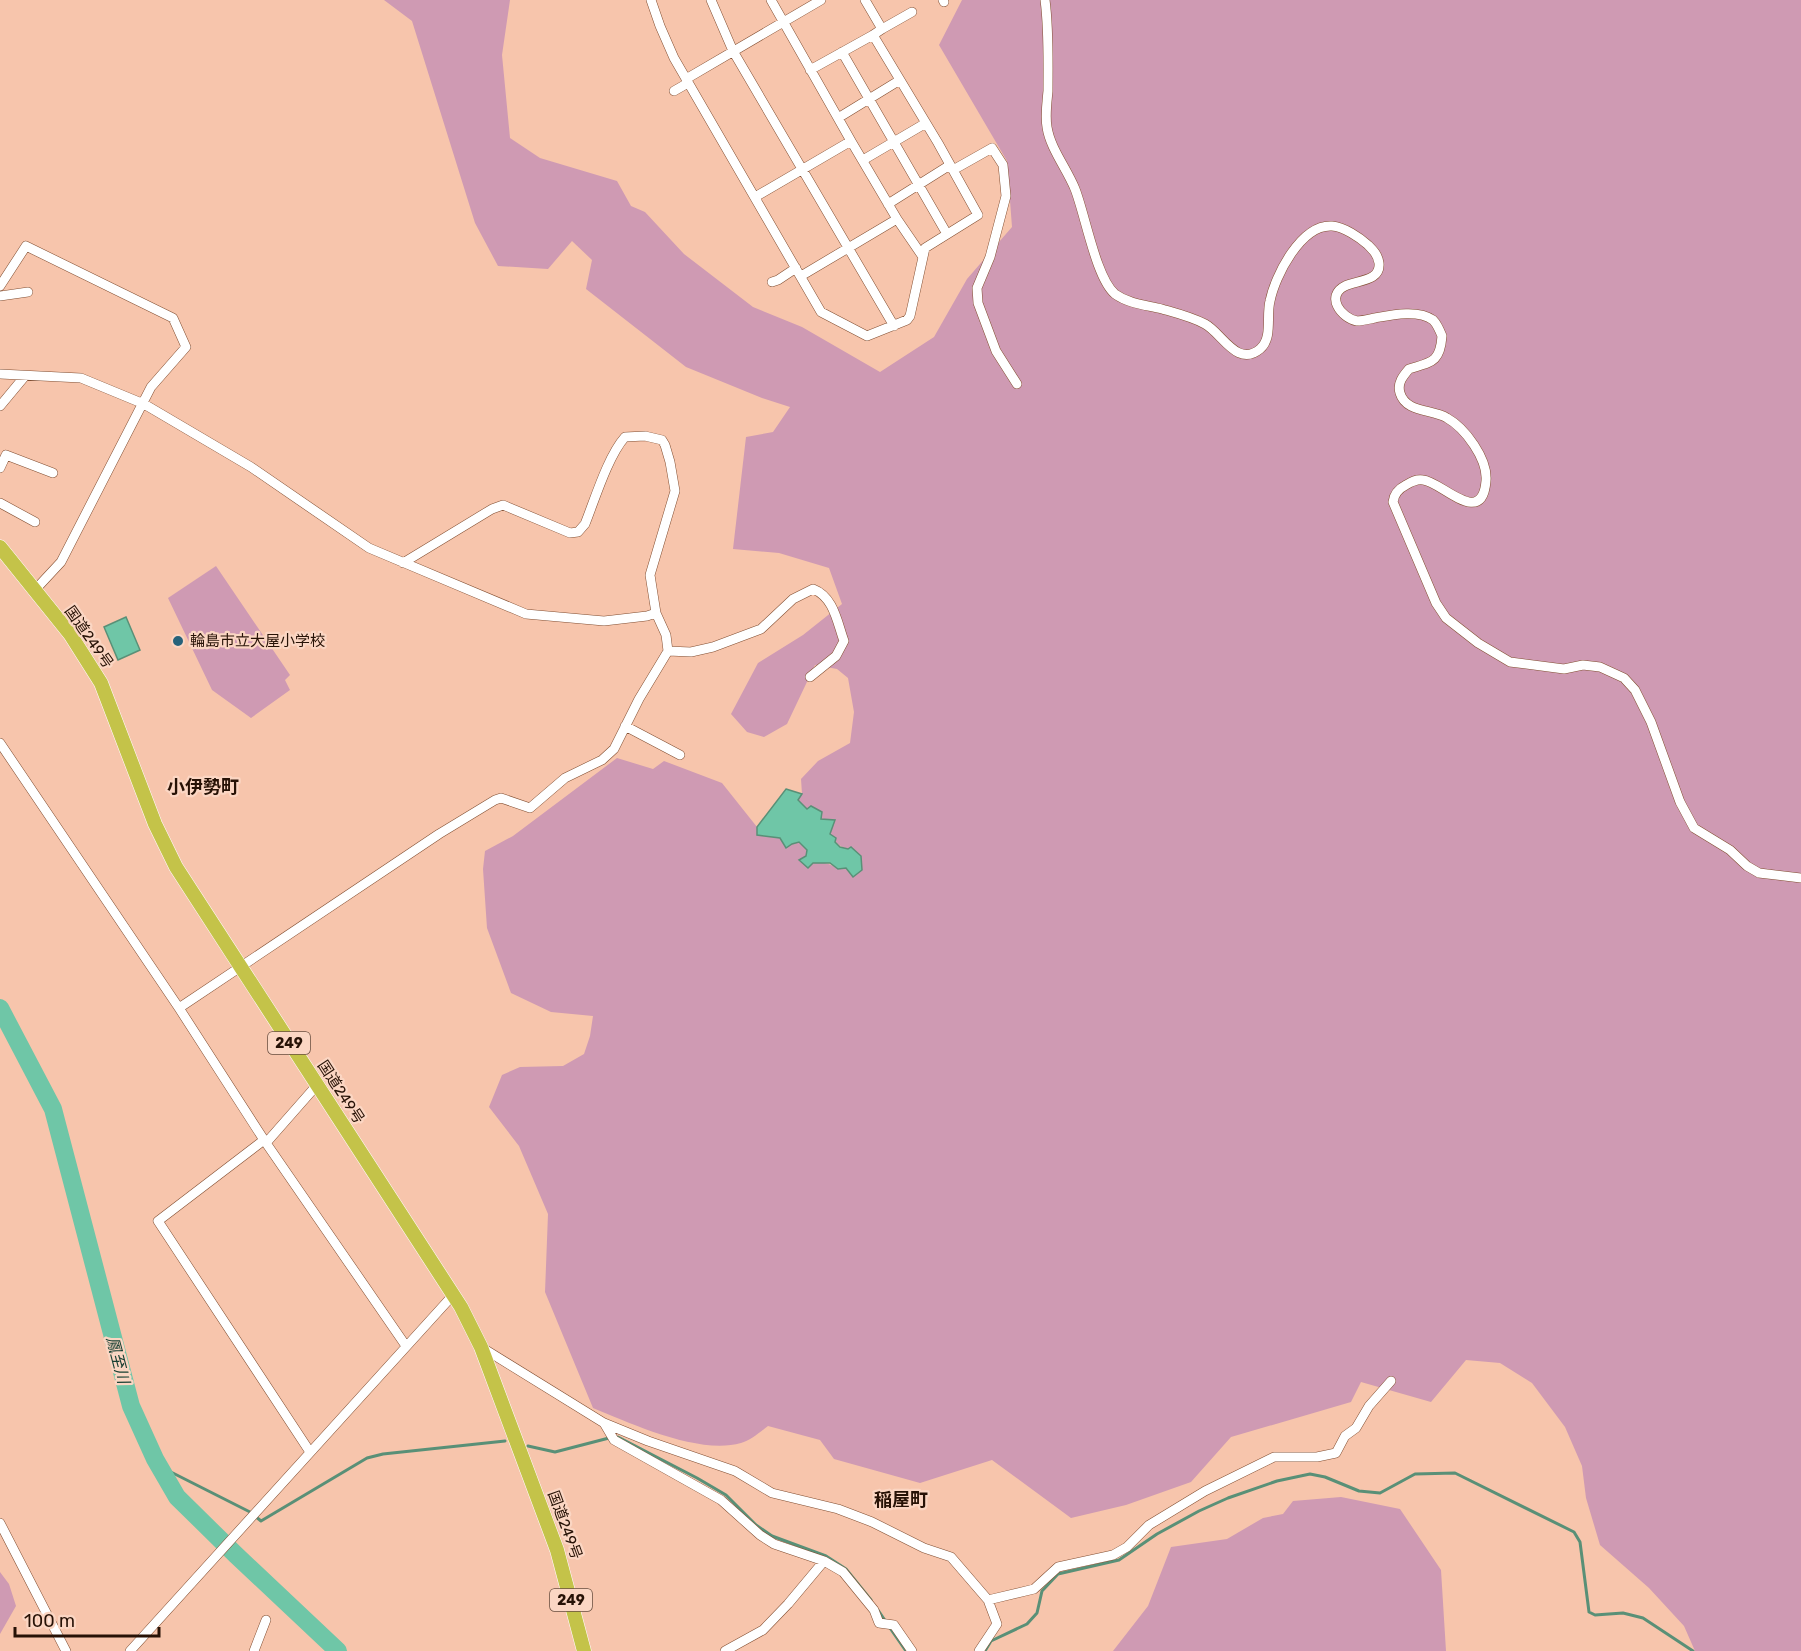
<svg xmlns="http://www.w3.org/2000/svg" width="1801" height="1651" viewBox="0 0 1801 1651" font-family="Rubik,'Noto Sans JP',sans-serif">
	<rect width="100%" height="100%" fill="#f7c5ac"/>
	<path fill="#cf9ab3" d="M384,0h126l-8,55 8,83 30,20 77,23 14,25 14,6 39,42 69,53 49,20 78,45 54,-35 33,-58 45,-52 -5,-66 -68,-116 23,-45h839v1651h-106l-11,-25 -35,-38 -49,-43 -14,-47 -4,-32 -17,-39 -33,-44 -32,-20 -34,-3 -35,42 -70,-20 -10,20 -120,35 -40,45 -65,23 -55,13 -79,-58 -72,23 -86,-24 -14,-19 -52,-14c-8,6 -18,15 -27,17 -42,12 -109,-19 -148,-35l-48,-116 3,-78 -29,-68 -30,-39 13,-32 18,-8 43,-1 21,-12 6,-18 3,-20 -42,-4 -40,-19 -24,-65 -4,-59 2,-18 28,-15 104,-78 36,11 11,-8 58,22 35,44v8l23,3 12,6 7,-2 8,8 -1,6 -7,4c14,3 28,0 39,9l8,-1 6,8 -4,-27c-10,-3 -13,-7 -18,-15l2,-8 -25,-16 -9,-10 4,-6 -1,-15 17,-18 32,-18 4,-31 -6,-34 -11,-9 -22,-4 -28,59 -23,13 -17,-5 -16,-18 27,-51 45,-28 39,-31 -13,-36 -50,-15 -46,-4 13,-112 27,-5 17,-25 -28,-9 -76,-31 -100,-78 6,-29 -20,-19 -24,28 -50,-3 -23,-43 -63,-202z
		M216,566l74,109 -5,5 5,10 -39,28 -39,-28 -44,-92z
		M1341,1497l59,12 41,61 5,81h-333l35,-45 23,-59 56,-8 36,-21 20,-4 10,-13z
		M0,1572l9,12 7,22 -16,28z"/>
	<path fill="#6fc6a7" stroke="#599077" stroke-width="1.5" d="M126,617l14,33 -22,10 -14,-33z
		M786,789l16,5 -4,6 9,9 4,-3 11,6 -1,7 14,1 -5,14 6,4 -1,4 5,5 8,2 3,-2 10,9 1,14 -9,7 -7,-9 -8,1 -8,-6h-17l-5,5 -9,-8 7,-4 1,-6 -8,-8 -7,2 -6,4 -6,-10 -23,-3v-8z"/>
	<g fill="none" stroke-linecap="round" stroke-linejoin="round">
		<path stroke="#599077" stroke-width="3" d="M618,1437l79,41 29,17 30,30 16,11 54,20 20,13 25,31
			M528,1446l27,6 54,-14
			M157,1465l93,47 11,9 106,-63 16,-4 122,-13
			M878,1610l8,12
			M890,1628l16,23
			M985,1651l6,-10 36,-17 10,-11 5,-22 16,-17 61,-14 38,-26 42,-23 29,-13 49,-17 33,-7 15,3 34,14 21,2 35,-19 40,-1 119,59 6,10 9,70 6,3 28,-2 20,5 50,33"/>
		<path stroke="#6fc6a7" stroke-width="18" d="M0,1008l53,101 78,297 24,53 22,38 59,58 102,96"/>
		<defs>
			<path id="minor" d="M651,0l9,26 14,32 147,254 46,24 40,-16 3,-4 15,-68 53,-33 -40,-72 -65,-108 9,-6 -17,-29
				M711,0l22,51 161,275
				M771,0l80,141
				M943,0l1,2
				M1045,0c4,30 3,60 3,91 -1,11 -3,24 -1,36 3,21 20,42 28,62 10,25 21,89 40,105 14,10 31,11 47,15 14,4 30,8 43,15 17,9 32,44 55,25 13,-11 6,-33 10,-48 5,-25 31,-77 62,-75 12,1 27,11 36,19 5,5 10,10 11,18 2,19 -23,17 -34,23 -20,10 -4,32 12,35 5,0 13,-2 18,-3 16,-3 43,-9 58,2 4,4 7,11 9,16 -2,27 -11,26 -33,33 -6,7 -12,14 -9,24 6,20 32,16 47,25 18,10 41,41 39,63 -4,48 -45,0 -63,-1 -7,-1 -12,2 -17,5 -8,4 -12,9 -13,17l43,101 10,15 32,25 32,19 54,7 19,-4 17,2 24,11 11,12 16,32 29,80 14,26 36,22 17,16 12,7 42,5
				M882,29l30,-17
				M842,52l105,182
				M810,70l63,-35
				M686,79l135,-79
				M674,91l14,-8
				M838,118l62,-38
				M863,160l63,-37
				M953,170l39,-22 11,17 3,31 -16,61 -13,31 1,15 18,48 21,33
				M755,197l96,-56 46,78
				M888,204l62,-39
				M801,276l96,-57 26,38
				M772,282l6,-2 18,-12
				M0,286l26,-40 147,72 13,29 -35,40 -90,175 -27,29
				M0,296l28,-4
				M0,374l81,4 63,26 107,63 118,81 157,66 78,7 43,-5 9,-3
				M0,406l25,-30
				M0,468l6,-13 47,18
				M0,503l35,19
				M668,651l23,1 22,-5 48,-18 32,-30 20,-10c21,8 24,33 31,52l-8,15 -26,21
				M625,726l55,29
				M0,743l179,265 85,132 142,206
				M179,1008l260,-174 56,-34 6,-2 29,10 35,-30 37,-18 12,-11 25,-50 29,-48 -2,-16 -10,-22 -6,-38 25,-84 -5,-29 -5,-17 -3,-5 -17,-4 -20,1c-17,19 -30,62 -40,87l-7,8 -8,1 -67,-28 -11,4 -89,54
				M264,1140l-106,81 152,231
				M266,1143l51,-58
				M481,1347l123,76 44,18 87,30 37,22 66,16 34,13 52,26 27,9 37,43 9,24 -18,27
				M604,1423l10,17 107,60 39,35 14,9 50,17 19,11 31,38 5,13 15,2 18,26
				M0,1523l66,128
				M988,1600l46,-11 24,-22 55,-12 14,-8 22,-22 56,-34 69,-34h43l19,-4 9,-17 11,-8 13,-22 22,-25
				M130,1651l324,-357
				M254,1651l12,-31
				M725,1651l38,-21 25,-26 36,-43"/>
			<path id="highway" d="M0,547l70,87 31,49 54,141 21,43 285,440 20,40 76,203 27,101"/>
		</defs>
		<use href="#minor" stroke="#824e31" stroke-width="10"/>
		<use href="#highway" stroke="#fff" stroke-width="15"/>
		<use href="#minor" stroke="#fff" stroke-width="9"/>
		<use href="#highway" stroke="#c4c349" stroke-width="14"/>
	</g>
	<circle fill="#27627a" stroke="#fbd6c3" stroke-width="2" cx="178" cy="641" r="6"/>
	<g text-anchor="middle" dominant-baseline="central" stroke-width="4.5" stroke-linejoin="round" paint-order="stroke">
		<g fill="#fbd6c3" stroke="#674d3f" stroke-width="1.5">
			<rect x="268" y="1032" width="42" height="22" rx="4.5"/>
			<rect x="550" y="1589" width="42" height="22" rx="4.5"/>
		</g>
		<g font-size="14" font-weight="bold" fill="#271206">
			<text x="289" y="1043">249</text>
			<text x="571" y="1600">249</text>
		</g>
		<g font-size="15" fill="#271206" stroke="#fbd6c3">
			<text transform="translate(89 637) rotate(55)">国道249号</text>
			<text transform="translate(341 1092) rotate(57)">国道249号</text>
			<text transform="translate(565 1525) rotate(70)">国道249号</text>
		</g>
		<g font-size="15" fill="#271206" stroke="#fbd6c3" text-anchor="start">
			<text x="190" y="641">輪島市立大屋小学校</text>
		</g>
		<g font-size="16" font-style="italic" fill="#194033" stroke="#fbd6c3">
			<text transform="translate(118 1360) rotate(75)">鳳至川</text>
		</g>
		<g font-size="18" font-weight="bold" fill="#271206" stroke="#fbd6c3">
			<text x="203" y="787">小伊勢町</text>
			<text x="901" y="1500">稲屋町</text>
		</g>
	</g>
	<path d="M15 1627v9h144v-9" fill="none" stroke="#271206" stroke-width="3"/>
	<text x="24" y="1627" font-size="18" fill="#271206" stroke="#fbd6c3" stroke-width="4.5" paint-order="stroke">100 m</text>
</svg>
